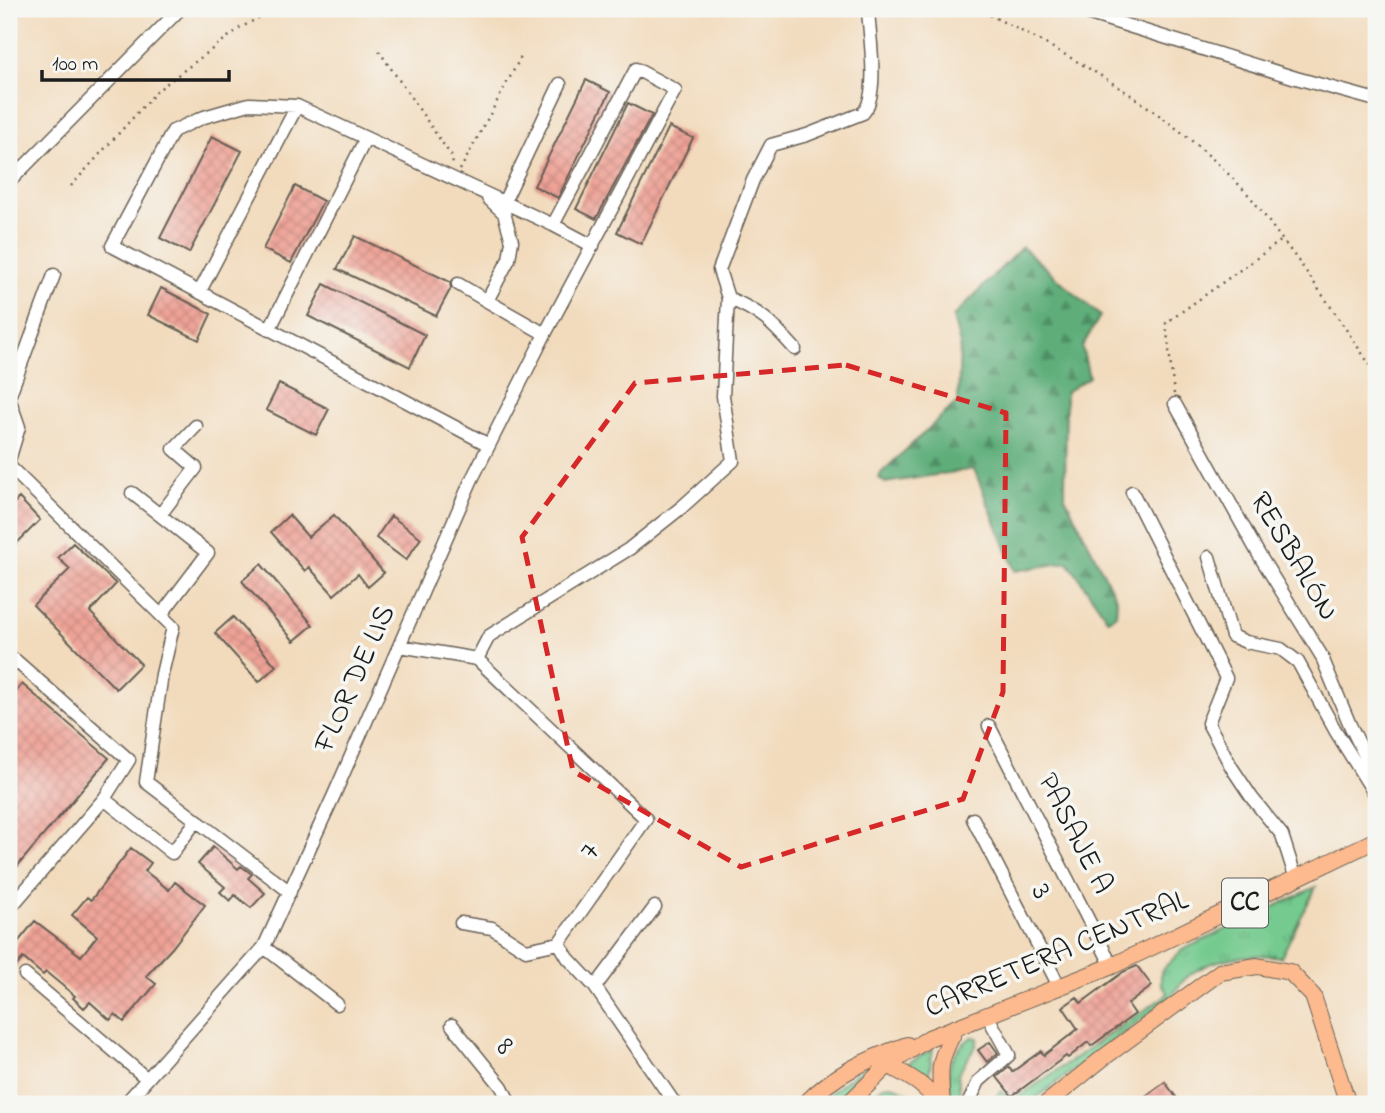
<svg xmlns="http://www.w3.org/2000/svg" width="1385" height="1113" viewBox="0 0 1385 1113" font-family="'Indie Flower',sans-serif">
	<defs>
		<pattern id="grass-tufts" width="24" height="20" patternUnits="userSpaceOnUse" patternTransform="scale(1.75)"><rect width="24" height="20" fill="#74ca8f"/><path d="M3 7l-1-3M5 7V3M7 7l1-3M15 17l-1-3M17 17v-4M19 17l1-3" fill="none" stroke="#64ad7b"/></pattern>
		<pattern id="forest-firs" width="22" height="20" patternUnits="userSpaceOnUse" patternTransform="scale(1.75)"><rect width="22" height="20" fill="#5fae7a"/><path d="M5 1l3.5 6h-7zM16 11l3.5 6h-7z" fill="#4e8d63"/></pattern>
		<pattern id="building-cross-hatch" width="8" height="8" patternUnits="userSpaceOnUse" patternTransform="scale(1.75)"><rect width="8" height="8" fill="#eea296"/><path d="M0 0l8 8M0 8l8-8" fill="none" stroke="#cc8b81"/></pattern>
	</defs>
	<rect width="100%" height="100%" fill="#f6f6f2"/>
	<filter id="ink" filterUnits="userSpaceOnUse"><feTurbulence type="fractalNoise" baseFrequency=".0143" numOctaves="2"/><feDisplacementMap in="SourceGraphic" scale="14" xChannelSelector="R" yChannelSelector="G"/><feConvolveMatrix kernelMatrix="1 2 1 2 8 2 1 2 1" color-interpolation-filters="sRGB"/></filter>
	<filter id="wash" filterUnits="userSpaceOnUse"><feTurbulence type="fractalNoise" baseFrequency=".00686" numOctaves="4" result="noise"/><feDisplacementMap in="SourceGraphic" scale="28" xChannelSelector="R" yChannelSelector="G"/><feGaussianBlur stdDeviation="1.57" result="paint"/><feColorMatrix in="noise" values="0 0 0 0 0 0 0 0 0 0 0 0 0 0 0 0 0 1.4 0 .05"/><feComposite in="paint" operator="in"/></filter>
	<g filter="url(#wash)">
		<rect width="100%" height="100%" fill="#f2dbbd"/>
		<path fill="url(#grass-tufts)" stroke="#487356" stroke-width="2" d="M1316,887l-35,70c-30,-4 -72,0 -96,22 -5,5 -10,13 -14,18l-143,107h-38l11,-13 10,11 157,-108 -7,-10v-13l21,-21z
			M972,1037l6,1 -2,8 -18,27 3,31h-8c-7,-29 -8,-49 19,-67z
			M933,1049l-5,32 -20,-18z
			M872,1064l3,6 -35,34h-24l45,-35z
			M892,1085l24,12 6,7h-59l20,-18z"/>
		<path fill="url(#forest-firs)" stroke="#3e654b" stroke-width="2" d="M1022,247l78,69 -18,31 7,30 -23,15 -1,105 52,103 -1,15 -8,5 -40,-58 -53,9 -41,-102 -89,14 -6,-5 2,-5 77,-72 2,-56 -7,-28z"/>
		<g id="blocks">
			<path fill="url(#building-cross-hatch)" d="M586,80l24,12 -52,106 -24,-12z
				M628,103l24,12 -56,104 -20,-10z
				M669,127l24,11 -52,106 -24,-12z
				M212,136l30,15 -53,102 -29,-15z
				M295,186l28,15 -32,62 -28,-14z
				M355,236l95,46 1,6 -15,28 -99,-47z
				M324,284l101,51 -15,32 -102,-51z
				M161,288l50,26 -12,26 -51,-25z
				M279,384l50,25 -13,26 -50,-25z
				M19,498l21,22 -31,31v-43z
				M289,515l19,22 26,-22 50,58 -16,14 -10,-13 -24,21 -25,-28 -4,4 -34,-39z
				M391,516l30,22 -15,22 -30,-22z
				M73,543l43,41 -26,28 51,52 -25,25 -83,-84 37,-36 -12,-11z
				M261,564l52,61 -19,16 -52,-60z
				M233,617l43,49 -17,16 -44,-49z
				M22,684l87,74 -100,118v-176z
				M213,847l25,22 3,-3 11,8 -4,4 17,15 -14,15 -16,-13 -5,6 -10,-9 5,-5 -27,-23z
				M131,848l20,15 -6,8 24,19 6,-8 30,23 -33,43 -26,28 10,8 -32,38 -9,-8 -5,6 -20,-18 -6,6 -11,-10 2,-2 -29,-24 -3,3 -20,-17 -14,17v-22l26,-32 46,35 16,-20 -25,-21 15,-18 4,3z
				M1137,966l15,20 -24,18 7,10 -44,32 -3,-4 -20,16 -2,-2 -54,40 -15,-19 12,-10 3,5 29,-21 3,4 34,-26 -15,-22 14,-10 4,6 42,-31z
				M990,1042l8,11 -11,9 -9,-12z
				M1165,1082l16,22h-46z"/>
		</g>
	</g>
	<g filter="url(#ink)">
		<use href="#blocks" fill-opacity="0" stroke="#675f54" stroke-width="2"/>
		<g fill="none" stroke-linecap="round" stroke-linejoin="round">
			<defs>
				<path id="minor" d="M1074,9l222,69 80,22
					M9,182l171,-173
					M488,198l16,15 8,28 -3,18 -22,42 58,33
					M504,202l56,-118
					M458,284l29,17
					M200,291l97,-185
					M728,298c33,14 43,24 67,51
					M269,330l97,-192
					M9,397l45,-122
					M9,398l10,29 -10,33
					M1175,404l83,149 63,102 29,70 26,53
					M489,445l-377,-199 61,-115 31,-14 45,-13 48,2 256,119 40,21
					M9,466l164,161 -11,47 -16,108 144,110
					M1132,492l94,186 -18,45 24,45 20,30 30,37 14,44
					M132,493l76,60 -47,62
					M160,515l36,-47 -22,-19 22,-23
					M1209,557l23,79 14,6 35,7 17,13 37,68 41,66
					M400,646l77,13 169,160 -87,124 9,15 27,29 80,117
					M477,659l12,-23 140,-87 53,-42 51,-46 -10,-65 5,-98 -9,-28 34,-90 18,-35 36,-10 56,-22c17,-19 6,-79 5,-104
					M9,668l6,-8 114,100 -25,39 -95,110
					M989,726l123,240
					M104,799l68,54 25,-33
					M973,819l87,169
					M461,923l31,5 34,22 33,-7
					M264,947l73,57
					M25,975l121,103
					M595,987l60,-80
					M452,1025l50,62 8,17
					M125,1104l139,-157 70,-152 137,-314 74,-147 130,-244 -39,-21 -83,156
					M968,1104l11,-23 30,-26 -22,-40"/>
				<path id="major" d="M883,1062c23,14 39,18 55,42
					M805,1104c29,-30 63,-45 102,-59
					M848,1104l40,-39 41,-27 183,-72 264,-126
					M942,1104c-3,-34 -4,-44 13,-74
					M1046,1104l57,-46 117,-86 37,-6 33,6 23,24 35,108"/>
			</defs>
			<use href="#minor" stroke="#675f54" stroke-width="15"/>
			<use href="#major" stroke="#675f54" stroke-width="18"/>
			<path stroke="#675f54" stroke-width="2.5" stroke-dasharray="2 5" stroke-linecap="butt" d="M977,9c98,47 194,103 268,182 14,15 24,32 36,47 34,44 64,90 95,136
				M379,51l73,106 1,9
				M460,170l63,-117
				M71,186l87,-96 82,-62 35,-19
				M1174,394l-8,-71 116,-83"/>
			<use href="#minor" stroke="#fff" stroke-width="12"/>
			<use href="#major" stroke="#fcba8e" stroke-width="16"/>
		</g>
	</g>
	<path fill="none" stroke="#d62828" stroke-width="5" stroke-dasharray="14 9" stroke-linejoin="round" d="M846,365l160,48 -3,279 -40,107 -222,68 -168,-96 -51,-234 113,-154z"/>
	<g text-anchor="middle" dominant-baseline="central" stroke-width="7" stroke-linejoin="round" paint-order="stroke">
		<rect fill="#f6f6f2" stroke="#5d5d5c" stroke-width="2" x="1222" y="878.5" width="46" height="49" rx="5"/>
		<g font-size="28" font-weight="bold" fill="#1c1c1c">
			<text x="1245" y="903">CC</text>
		</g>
		<g font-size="30" fill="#1c1c1c" stroke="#f6f6f2">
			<text transform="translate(1293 557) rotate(59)">RESBALÓN</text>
			<text transform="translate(356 679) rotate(-66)">FLOR DE LIS</text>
			<text transform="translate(1074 834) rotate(63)">PASAJE A</text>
			<text transform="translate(591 852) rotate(-55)">7</text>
			<text transform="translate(1040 892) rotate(62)">3</text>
			<text transform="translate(1057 955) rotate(-23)">CARRETERA CENTRAL</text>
			<text transform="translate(504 1047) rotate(52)">8</text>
		</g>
	</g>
	<rect width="1385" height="1113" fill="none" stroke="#f6f6f2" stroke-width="35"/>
	<path d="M42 70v10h187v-10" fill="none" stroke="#1c1c1c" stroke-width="3.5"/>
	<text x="52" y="70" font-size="21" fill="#1c1c1c" stroke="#f6f6f2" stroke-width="5" paint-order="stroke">100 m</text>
</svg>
